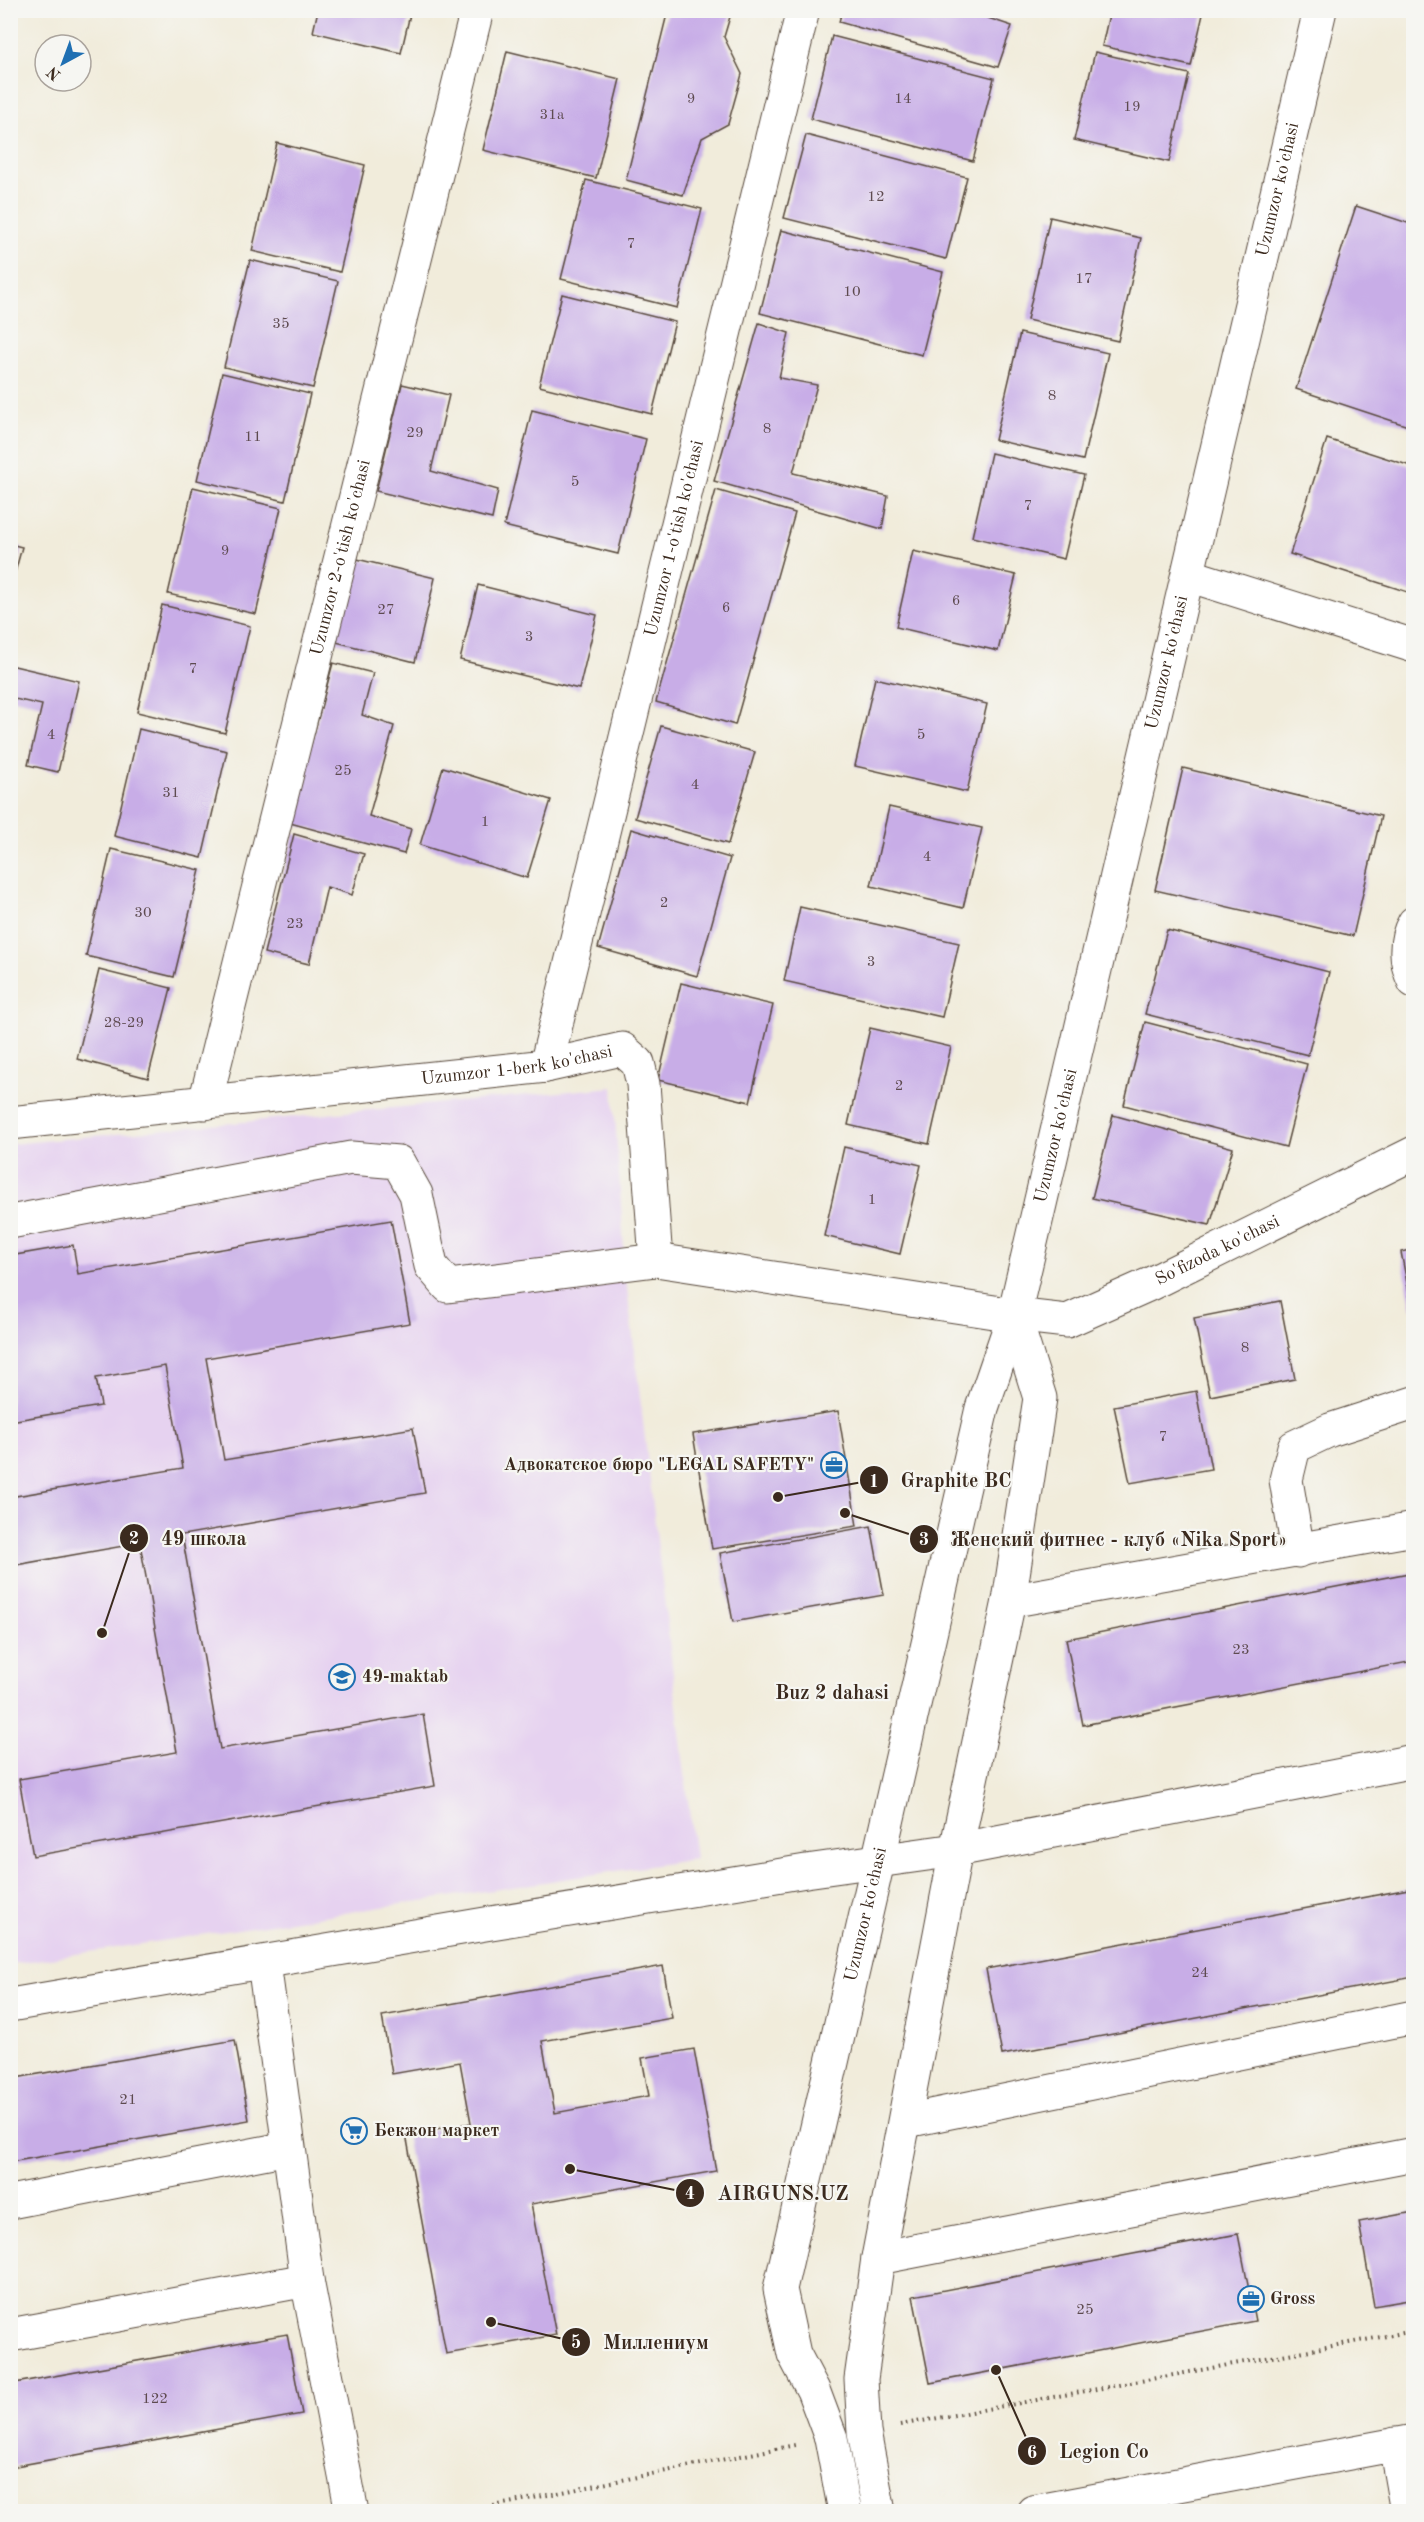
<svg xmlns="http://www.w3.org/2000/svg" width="1424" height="2522" viewBox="0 0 1424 2522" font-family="'Old Standard TT',serif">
	<rect width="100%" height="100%" fill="#f6f6f2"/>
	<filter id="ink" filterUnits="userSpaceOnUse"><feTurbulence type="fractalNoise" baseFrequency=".0167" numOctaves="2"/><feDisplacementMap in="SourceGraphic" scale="12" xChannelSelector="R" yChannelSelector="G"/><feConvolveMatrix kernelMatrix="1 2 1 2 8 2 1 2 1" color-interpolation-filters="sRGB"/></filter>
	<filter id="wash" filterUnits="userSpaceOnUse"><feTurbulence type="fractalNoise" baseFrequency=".008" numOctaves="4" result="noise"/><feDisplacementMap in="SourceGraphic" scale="24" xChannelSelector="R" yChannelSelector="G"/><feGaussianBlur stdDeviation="1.35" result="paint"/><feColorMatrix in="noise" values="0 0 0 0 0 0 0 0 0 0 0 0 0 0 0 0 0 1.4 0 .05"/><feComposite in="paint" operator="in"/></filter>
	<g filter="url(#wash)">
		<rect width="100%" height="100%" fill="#f1ecdb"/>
		<path fill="#e6d2f0" d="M613,1087l13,192 69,580 -684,105v-820z"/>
		<g id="blocks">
			<path fill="#c8ade7" d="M318,10h93l-10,43 -88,-21z
				M668,10h64l-8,27 18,37 -14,50 -26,14 -19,57 -57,-15z
				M842,10h122l48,16 -14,41 -159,-45z
				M1110,10h94l-13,56 -89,-20z
				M832,36l162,42 -21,83 -162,-42z
				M507,51l113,28 -24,99 -113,-28z
				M1095,52l94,22 -20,88 -95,-22z
				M806,135l161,42 -21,82 -162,-41z
				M277,143l88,22 -25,107 -88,-21z
				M586,180l116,29 -25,99 -116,-29z
				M1356,206l58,19v203l-118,-39z
				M1050,217l91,21 -23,103 -91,-21z
				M781,230l162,42 -21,83 -162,-42z
				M250,260l88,21 -25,107 -89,-21z
				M562,294l113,28 -23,92 -113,-28z
				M759,323l30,10 -10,45 38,7 -24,88 95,23 -6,33 -168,-48z
				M1020,333l88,20 -25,107 -88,-20z
				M222,373l88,21 -25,107 -88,-21z
				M402,384l47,11 -18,76 67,19 -6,29 -116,-28z
				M532,410l114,29 -28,115 -114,-28z
				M1327,439l87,28v127l-124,-40z
				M991,453l93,22 -20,84 -92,-22z
				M193,487l88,21 -25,106 -88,-20z
				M716,490l79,23 -60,212 -79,-23z
				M10,544l12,3 -11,40h-1z
				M913,551l103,24 -18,76 -102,-24z
				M357,559l78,19 -20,84 -79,-20z
				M478,585l119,30 -18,74 -119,-29z
				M162,605l88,21 -25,107 -88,-21z
				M333,663l40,10 -11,42 32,11 -25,90 42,13 -7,25 -114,-31z
				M10,665l69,16 -21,91 -30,-7 14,-60 -32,-7z
				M875,678l112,26 -20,88 -112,-26z
				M661,726l94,26 -27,92 -93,-26z
				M139,729l88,22 -25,107 -88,-22z
				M443,767l108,33 -24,78 -107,-33z
				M1183,768l198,48 -28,120 -198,-46z
				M889,807l93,21 -19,80 -92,-22z
				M631,829l99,29 -33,118 -99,-28z
				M294,834l70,20 -12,41 -25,-8 -18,77 -45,-11z
				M111,849l89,21 -26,107 -88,-21z
				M800,907l159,36 -17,74 -158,-36z
				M1167,930l162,42 -21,83 -163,-41z
				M99,970l72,18 -23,90 -71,-19z
				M681,983l92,22 -23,97 -92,-22z
				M1145,1022l162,42 -21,83 -162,-42z
				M870,1028l81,19 -22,97 -81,-19z
				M1113,1115l120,33 -23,77 -118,-27z
				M844,1147l77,18 -21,89 -76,-18z
				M391,1220l19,103 -204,35 18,102 189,-32 12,65 -243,42 38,214 203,-35 12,72 -402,70 -14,-77 158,-27 -37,-209 -130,23v-69l173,-29 -18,-102 -69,12 5,28 -91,15v-165l63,-11 5,29z
				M1414,1249v60h-2l-11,-57z
				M1280,1301l15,78 -85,17 -16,-78z
				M1196,1391l15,78 -81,14 -16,-77z
				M838,1411l19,115 -145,23 -19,-115z
				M871,1526l13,69 -151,27 -13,-69z
				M1414,1572v89l-331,64 -17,-86z
				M1414,1888v89l-412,78 -16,-86z
				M663,1966l9,52 -130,23 13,72 94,-17 -7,-38 52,-9 22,122 -185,33 25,131 -110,19 -40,-220 65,-11 -11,-61 -68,12 -10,-58z
				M235,2040l14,80 -239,42v-83z
				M1414,2212v87l-40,7 -15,-84z
				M1238,2234l17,87 -325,62 -17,-87z
				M287,2334l15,80 -292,53v-83z"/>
		</g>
	</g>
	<g filter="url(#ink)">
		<use href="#blocks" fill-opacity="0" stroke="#56473a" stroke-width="1.5"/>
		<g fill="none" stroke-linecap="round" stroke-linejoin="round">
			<defs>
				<g id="minor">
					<path d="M1188,575l226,71"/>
					<path d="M1414,923c-10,17 -9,40 0,58"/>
					<path id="s1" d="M546,1066l257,-1056"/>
					<path id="s2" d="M205,1103l272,-1093"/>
					<path id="s3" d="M10,1123l536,-57 76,-17 16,14 5,21 13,176 358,55 53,6 83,-37 264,-131"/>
					<path d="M10,1222l341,-64 47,4 18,32 15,72 17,20 208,-26"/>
					<path d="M1298,1551l-12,-71 8,-33 36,-17 84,-27"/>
					<path d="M1009,1601l405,-72"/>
					<path d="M264,1963l43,317"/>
					<path d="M10,2005l481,-82 315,-52 150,-21 458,-89"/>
					<path d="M906,2121l508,-104"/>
					<path d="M10,2202l278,-54"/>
					<path d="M878,2258l536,-104"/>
					<path d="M10,2335l297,-55 45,232"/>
					<path id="s4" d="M845,2512l-14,-74 -18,-48 -19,-36 -14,-65 202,-881 32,-93 306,-1305"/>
					<path d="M879,2512l-15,-80 -3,-53 17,-121 78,-408 53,-249 31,-203 -26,-83"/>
				</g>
				<path id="major" d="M1395,2444l12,68
					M1033,2512l381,-71"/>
			</defs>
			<use href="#minor" stroke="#56473a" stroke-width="35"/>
			<use href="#major" stroke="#56473a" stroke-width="35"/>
			<path stroke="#56473a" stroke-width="4" stroke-dasharray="1.5 4.5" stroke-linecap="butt" d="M900,2425l514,-94
				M464,2512l331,-67"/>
			<use href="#minor" stroke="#fff" stroke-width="33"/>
			<use href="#major" stroke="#fff" stroke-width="33"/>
		</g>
	</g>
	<defs>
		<symbol id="office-ring" viewBox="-11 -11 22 22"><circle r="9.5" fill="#f6f6f2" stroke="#1f6fb2" stroke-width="1.5"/><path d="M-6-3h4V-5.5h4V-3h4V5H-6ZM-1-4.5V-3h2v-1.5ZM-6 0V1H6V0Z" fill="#1f6fb2"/></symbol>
		<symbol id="school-ring" viewBox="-11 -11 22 22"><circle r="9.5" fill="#f6f6f2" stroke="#1f6fb2" stroke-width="1.5"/><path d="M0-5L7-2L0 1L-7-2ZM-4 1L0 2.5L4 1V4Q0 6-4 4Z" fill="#1f6fb2"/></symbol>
		<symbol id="supermarket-ring" viewBox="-11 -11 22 22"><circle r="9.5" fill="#f6f6f2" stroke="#1f6fb2" stroke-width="1.5"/><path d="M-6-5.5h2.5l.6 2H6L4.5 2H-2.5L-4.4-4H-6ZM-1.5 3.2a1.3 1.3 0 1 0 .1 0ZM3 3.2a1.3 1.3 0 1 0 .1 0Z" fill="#1f6fb2"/></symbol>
	</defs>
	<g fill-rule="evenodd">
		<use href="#office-ring" x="819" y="1450" width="30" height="30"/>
		<use href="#school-ring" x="327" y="1662" width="30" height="30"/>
		<use href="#supermarket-ring" x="339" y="2116" width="30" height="30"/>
		<use href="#office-ring" x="1236" y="2284" width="30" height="30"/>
	</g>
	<g text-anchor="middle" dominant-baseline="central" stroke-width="4.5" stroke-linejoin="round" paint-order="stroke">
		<g font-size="15" fill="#5e4b50">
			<text x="691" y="99">9</text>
			<text x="903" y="99">14</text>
			<text x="1132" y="107">19</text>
			<text x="552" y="115">31a</text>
			<text x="876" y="197">12</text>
			<text x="631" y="244">7</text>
			<text x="1084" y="279">17</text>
			<text x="852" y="292">10</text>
			<text x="281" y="324">35</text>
			<text x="1052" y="396">8</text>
			<text x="767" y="429">8</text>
			<text x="415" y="433">29</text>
			<text x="253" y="437">11</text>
			<text x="575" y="482">5</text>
			<text x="1028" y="506">7</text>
			<text x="225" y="551">9</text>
			<text x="956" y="601">6</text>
			<text x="726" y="608">6</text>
			<text x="386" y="610">27</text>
			<text x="529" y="637">3</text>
			<text x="193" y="669">7</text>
			<text x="51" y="735">4</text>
			<text x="921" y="735">5</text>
			<text x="343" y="771">25</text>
			<text x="695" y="785">4</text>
			<text x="171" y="793">31</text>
			<text x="485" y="822">1</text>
			<text x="927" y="857">4</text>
			<text x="664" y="903">2</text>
			<text x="143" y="913">30</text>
			<text x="295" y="924">23</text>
			<text x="871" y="962">3</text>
			<text x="124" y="1023">28-29</text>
			<text x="899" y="1086">2</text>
			<text x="872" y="1200">1</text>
			<text x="1245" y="1348">8</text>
			<text x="1163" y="1437">7</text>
			<text x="1241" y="1650">23</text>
			<text x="1200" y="1973">24</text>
			<text x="128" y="2100">21</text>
			<text x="1085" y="2310">25</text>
			<text x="155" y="2399">122</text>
		</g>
		<g font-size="18" fill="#3b2a1e" stroke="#f6f6f2">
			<text stroke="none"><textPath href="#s4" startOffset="2392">Uzumzor ko'chasi</textPath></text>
			<text stroke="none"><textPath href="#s1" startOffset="543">Uzumzor 1-o'tish ko'chasi</textPath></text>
			<text stroke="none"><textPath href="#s2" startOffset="562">Uzumzor 2-o'tish ko'chasi</textPath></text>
			<text stroke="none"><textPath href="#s4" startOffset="1906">Uzumzor ko'chasi</textPath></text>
			<text stroke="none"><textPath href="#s3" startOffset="510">Uzumzor 1-berk ko'chasi</textPath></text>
			<text stroke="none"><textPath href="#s4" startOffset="1420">Uzumzor ko'chasi</textPath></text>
			<text stroke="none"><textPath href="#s3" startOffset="1418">So'fizoda ko'chasi</textPath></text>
			<text stroke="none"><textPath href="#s4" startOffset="618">Uzumzor ko'chasi</textPath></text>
		</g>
		<g font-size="18" font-weight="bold" fill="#3b2a1e" stroke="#f6f6f2" text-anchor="start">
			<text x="814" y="1465" text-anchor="end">Адвокатское бюро "LEGAL SAFETY"</text>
			<text x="362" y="1677">49-maktab</text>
			<text x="374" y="2131">Бекжон маркет</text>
			<text x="1270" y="2299">Gross</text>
		</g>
		<g font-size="20" font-weight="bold" fill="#3b2a1e" stroke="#f6f6f2">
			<text x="832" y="1694">Buz 2 dahasi</text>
		</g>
	</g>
	<path fill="none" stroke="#3b2a1e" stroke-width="2" d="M778 1497L874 1480M102 1633L134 1538M845 1513L924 1539M570 2169L690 2193M491 2322L576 2342M996 2370L1032 2451"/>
	<g fill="#3b2a1e" stroke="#f6f6f2" stroke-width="2">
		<circle cx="778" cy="1497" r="6"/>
		<circle cx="102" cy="1633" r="6"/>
		<circle cx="845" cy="1513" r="6"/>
		<circle cx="570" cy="2169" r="6"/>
		<circle cx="491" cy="2322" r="6"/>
		<circle cx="996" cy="2370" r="6"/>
		<circle cx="874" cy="1480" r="15"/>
		<circle cx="134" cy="1538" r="15"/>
		<circle cx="924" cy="1539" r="15"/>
		<circle cx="690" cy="2193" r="15"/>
		<circle cx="576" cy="2342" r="15"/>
		<circle cx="1032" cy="2451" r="15"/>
	</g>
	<g font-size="18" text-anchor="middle" font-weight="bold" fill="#fff">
		<text x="874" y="1487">1</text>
		<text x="134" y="1544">2</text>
		<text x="924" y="1545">3</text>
		<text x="690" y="2199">4</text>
		<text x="576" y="2348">5</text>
		<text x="1032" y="2458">6</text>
	</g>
	<g font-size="20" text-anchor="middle" font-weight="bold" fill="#3b2a1e" stroke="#f6f6f2" stroke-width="4.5" stroke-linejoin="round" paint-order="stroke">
		<text x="956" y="1487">Graphite BC</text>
		<text x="204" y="1545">49 школа</text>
		<text x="1119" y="1546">Женский фитнес - клуб «Nika Sport»</text>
		<text x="783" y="2200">AIRGUNS.UZ</text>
		<text x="656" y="2349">Миллениум</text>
		<text x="1104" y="2458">Legion Co</text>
	</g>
	<rect width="1424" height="2522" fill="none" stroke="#f6f6f2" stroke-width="36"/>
	<g transform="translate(63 63) rotate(221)"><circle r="28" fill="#f6f6f2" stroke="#aba49d" stroke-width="1.5"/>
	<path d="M0-4.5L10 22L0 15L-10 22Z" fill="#1f6fb2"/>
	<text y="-9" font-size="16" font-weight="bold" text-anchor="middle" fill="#3b2a1e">N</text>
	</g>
</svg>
